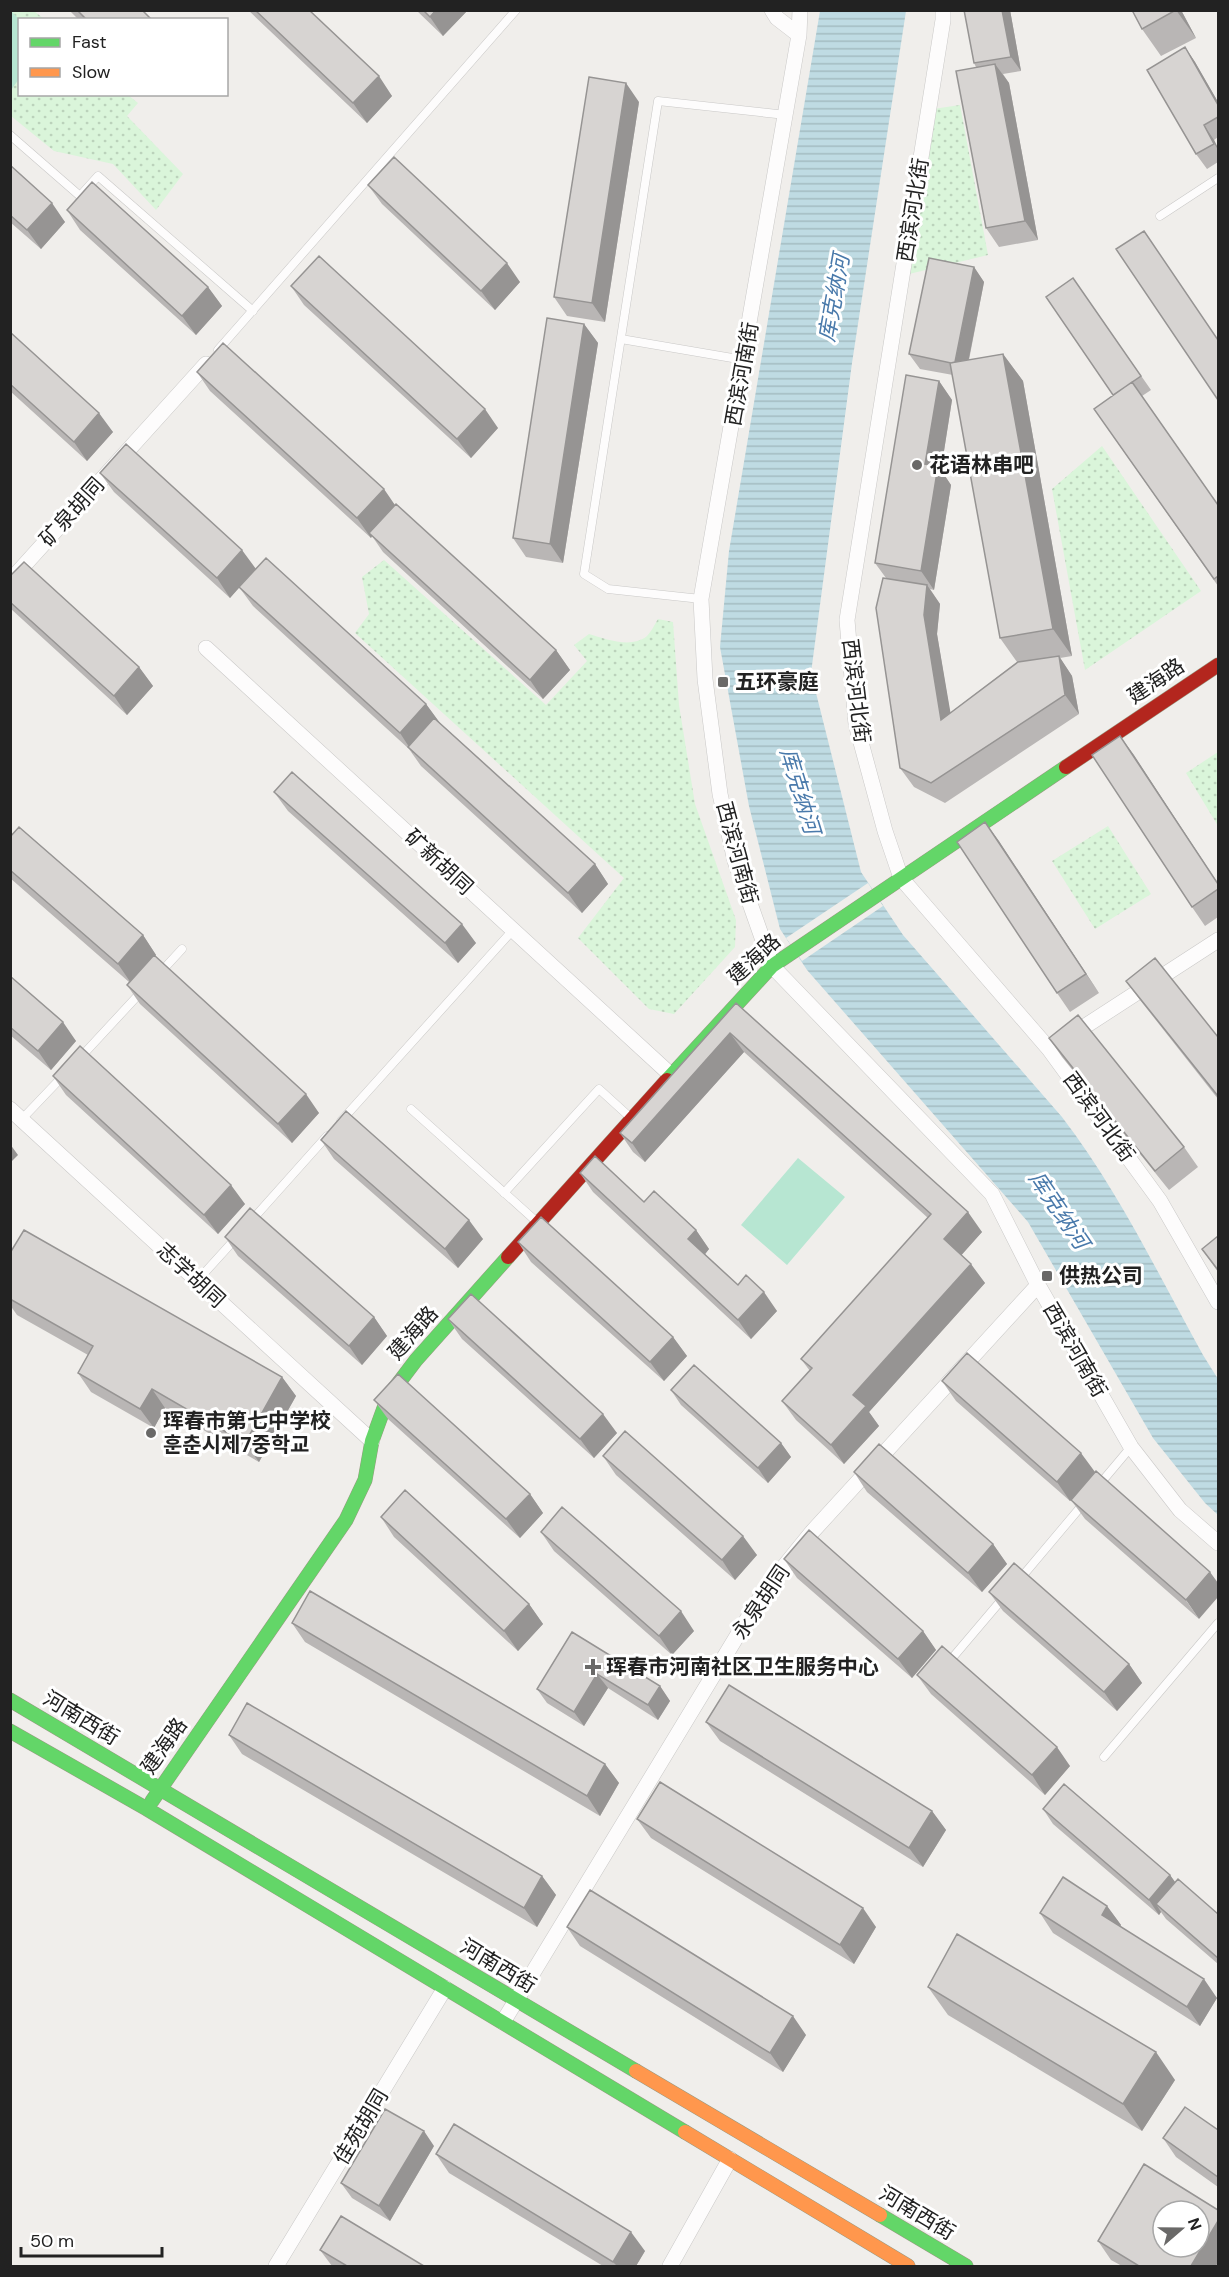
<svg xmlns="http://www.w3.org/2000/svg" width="1229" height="2277" viewBox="0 0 1229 2277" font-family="'DM Sans','Noto Sans SC','Noto Sans KR',sans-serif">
	<defs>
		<pattern id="park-dots" width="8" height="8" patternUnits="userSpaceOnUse" patternTransform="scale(1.5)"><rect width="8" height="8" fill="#daf5da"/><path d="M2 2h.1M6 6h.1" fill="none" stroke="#bbd2bb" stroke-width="1.8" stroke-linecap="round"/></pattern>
		<pattern id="water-rules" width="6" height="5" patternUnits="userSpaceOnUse" patternTransform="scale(1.5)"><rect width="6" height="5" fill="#bfdbe3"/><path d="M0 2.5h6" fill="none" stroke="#a4bcc2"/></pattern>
	</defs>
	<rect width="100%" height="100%" fill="#f0eeeb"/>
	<path fill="url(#park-dots)" d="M10,11h24l10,8 -24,1v74l108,1 10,8 -11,13 56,58 -27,36 -43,-46 -59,-13 -43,-35z
		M960,105l28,150 -79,19 24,-165z
		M1102,446l99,145 -116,79 -33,-181z
		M384,560l162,145 41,-44 -13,-16 15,-11c17,5 42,15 58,2 4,-4 8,-12 11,-17l15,3 6,83 16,99 41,116 -1,27 -61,67 -25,-5 -71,-71 46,-60 -269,-245 14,-19 -7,-37z
		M1218,752v74l-32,-53z
		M1108,826l43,68 -56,35 -43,-68z"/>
	<path fill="#b7e6d2" d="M11,11l9,9 -1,59 -8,11z
		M798,1158l47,39 -58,68 -46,-40z"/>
	<path fill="url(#water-rules)" d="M820,11h86l-54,352 -41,310 50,199 42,63 159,182c56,73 96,157 141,238l15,24v136l-13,-12 -52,-65 -125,-216 -221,-252 -27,-41 -31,-123 -29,-159 9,-96z"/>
	<path fill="#f0eeeb" d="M868,883l15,23 -81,55 -16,-23z"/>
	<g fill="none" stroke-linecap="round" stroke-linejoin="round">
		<defs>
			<path id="lane" d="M10,135l70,61 18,-20 155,135
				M1160,216l58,-38
				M621,339l123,21
				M218,350l298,-340
				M701,599l-93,-10 -24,-15 74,-473 128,14
				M159,974l23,-25
				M79,1059l63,-68
				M411,1109l126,113
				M22,1119l40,-42
				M341,1121l172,-191
				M504,1193l95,-104 33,30
				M251,1221l76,-85
				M198,1280l39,-43
				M1099,1485l32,-38
				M1020,1579l64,-76
				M948,1663l56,-66
				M1104,1757l114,-134"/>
			<path id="street" d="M772,10l5,8 22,17
				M800,10l-1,25 -98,564 4,80 15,115 15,67 37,105 220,228 46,91 93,162 49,63 38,33
				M943,10v10l-96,600 9,104 29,107 16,47 148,171 111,152 58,101
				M10,581l196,-217
				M206,648l465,427
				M1070,1036l148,-96
				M10,1109l362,332
				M503,2022l262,-432 47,-58 226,-247
				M276,2266l169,-278
				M670,2266l60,-107"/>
			<path id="fast" d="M667,1080l105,-114 294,-199
				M10,1700l626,371
				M10,1731l137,78 538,323
				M152,1801l194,-281 19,-40 7,-39 16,-44 28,-37 92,-103
				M880,2215l86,51"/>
			<path id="slow" d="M636,2071l244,144
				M685,2132l223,134"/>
			<path id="jam" d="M1066,767l152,-102
				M508,1257l159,-177"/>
		</defs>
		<use href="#lane" stroke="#c9c8c7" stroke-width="9"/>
		<use href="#street" stroke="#c9c8c7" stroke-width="16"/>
		<use href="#fast" stroke="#999a82" stroke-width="15"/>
		<use href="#slow" stroke="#999a82" stroke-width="15"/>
		<use href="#jam" stroke="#999a82" stroke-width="15"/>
		<use href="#lane" stroke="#fdfcfc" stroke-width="8"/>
		<use href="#street" stroke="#fdfcfc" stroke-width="15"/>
		<use href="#fast" stroke="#63d668" stroke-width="14"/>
		<use href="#slow" stroke="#ff974d" stroke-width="14"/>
		<use href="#jam" stroke="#b3261e" stroke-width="14"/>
	</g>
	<path fill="#b9b6b5" d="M69,10h73l10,10h-73z
		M248,10h61l83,86 -25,27z
		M416,10h52l-25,26z
		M964,10h46l11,61 -18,3 6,9 29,157 -39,7 -13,-19 -10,-161 -2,-4z
		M1132,10h49l15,28 -35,18 -19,-27z
		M1185,47l10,15 23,40v35l-4,3 4,8v14l-11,7 -11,-15z
		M639,102l-34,220 -38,-6 -13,-19z
		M10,165l55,57 -24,27 -31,-27z
		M368,185l152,97 -25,28 -113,-106z
		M67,210l141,77 14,19 -26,29 -116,-105z
		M974,267l10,15 -15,78 34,-6 20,27 49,275 -12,2 12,18 7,38 -134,89 -31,-16 -14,-19 -14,-190 -11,-15 64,-182 13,19 -11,70 10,15 -17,105 -4,-1 10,15 -3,30 13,79 67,-51 -17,-24 -47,-263 -33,-6 -11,-15z
		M1073,278l78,112 -9,6 76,109v81l-124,-177 20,-14z
		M291,286l207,142 -27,30 -167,-153z
		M584,324l14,19 -35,220 -37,-6 -13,-19z
		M10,332l103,100 -26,29 -77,-70z
		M197,372l198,133 161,145 14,20 -27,29 -160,-147 -11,-16 -1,2 -161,-147z
		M100,473l156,96 170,135 13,18 156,142 13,20 -26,29 -161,-147 -12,-17 -156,-143 -14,-19 -9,11 -116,-106z
		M10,576l129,91 14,19 -26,29 -116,-106z
		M1120,736l98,147v34l-13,9 -13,-19z
		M274,792l202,151 -18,20 -170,-152z
		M985,822l114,171 -29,19 -13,-19z
		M10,830l3,4 130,101 13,20 -1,1 164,157 -27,30 -152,-139 -13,-19 2,-3 -119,-104z
		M10,976l66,65 -25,29 -41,-35z
		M1126,981l92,56v62l-78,-99z
		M736,1003l246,229 -21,23 24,28 -116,129 10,14 -35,38 -48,-44 -14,-19 28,-30 -9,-12 127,-141 -184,-166 -99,110 -12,-10 -13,-19z
		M1049,1038l135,109 14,20 -29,23 -107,-133z
		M53,1076l192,128 -27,30 -152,-139z
		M321,1140l162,99 -25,29 -124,-109z
		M580,1173l64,29 52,28 13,19 -4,5 33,31 39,26 -26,28 -158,-147z
		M1218,1236v36l-16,-23z
		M225,1237l149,80 13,19 -25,29 -124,-109z
		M518,1242l155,95 14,19 -23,25 -133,-119z
		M10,1253l272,124 14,19 -37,66 -94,-54 -11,20 -63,-36 -13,-19 10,-18 -71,-40 -7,-10z
		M448,1319l169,114 -23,25 -132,-119z
		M942,1381l153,91 1,-1 103,148 -114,-100 -14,-19 -1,1 -114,-100z
		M671,1390l110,53 10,14 -23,26 -87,-78z
		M374,1400l156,94 13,19 -23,25 -132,-119z
		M603,1456l154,99 -22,25 -119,-105z
		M854,1472l139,72 14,20 -25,28 -115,-100z
		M381,1517l148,87 14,20 -25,27 -124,-114z
		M541,1532l153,99 -22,24 -118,-104z
		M784,1559l139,72 13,19 -24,28 -115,-100z
		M989,1592l140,72 13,19 -25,28 -114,-100z
		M292,1623l313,141 14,19 -19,33 -295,-174z
		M572,1632l88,54 10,15 -12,19 -50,-32 -24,38 -37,-23 -10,-14z
		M917,1675l153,91 -25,29 -114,-101z
		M706,1722l226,89 14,19 -23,37 -203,-126z
		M229,1735l313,141 14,19 -19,32 -295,-173z
		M1043,1809l127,66 5,7 43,32v50l-52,-45 -5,-7 -2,3 -106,-91z
		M637,1819l239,108 -22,37 -203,-126z
		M1107,1906l14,19 -1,1 97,72 -17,28 -147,-93 -13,-20z
		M567,1927l239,108 -23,37 -203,-126z
		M928,1987l247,93 -33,51 -194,-116z
		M1218,2130v57l-42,-30 -13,-19z
		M434,2146l-44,75 -38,-23 -11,-15z
		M436,2154l209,97 -9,15h-33l-154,-93z
		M1098,2241l120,21 -2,4h-94l-11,-6z
		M320,2250l104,16h-92z"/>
	<path fill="#969493" d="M436,10h32l-25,26 -13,-19z
		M1002,10h8l11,61 -10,-14z
		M1176,10h5l15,28z
		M1185,47l10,15 23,40v3z
		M995,64l14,19 29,157 -13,-19z
		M379,76l13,20 -25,27 -14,-20z
		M626,83l13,19 -34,220 -13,-19z
		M1204,125l10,15 4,8v2z
		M52,203l13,19 -24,27 -14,-19z
		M507,263l13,19 -25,28 -14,-19z
		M974,267l10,15 -19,96 -10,-15z
		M208,287l14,19 -26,29 -14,-19z
		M584,324l14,19 -35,220 -13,-19z
		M1003,354l20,27 49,275 -19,-27z
		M939,381l13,19 -11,70 10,15 -17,105 -13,-19 4,-107z
		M485,409l13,19 -27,30 -14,-19z
		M99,413l14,19 -26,29 -13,-19z
		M384,489l13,19 -28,25 3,3 -1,2 -14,-20z
		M242,550l14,19 -26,29 -13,-20z
		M927,585l13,19 -3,30 18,105 -14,-19 -17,-105z
		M556,650l14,20 -27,29 -13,-19z
		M1059,656l13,20 7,38 -14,-19z
		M139,667l14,19 -26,29 -13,-19z
		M426,704l14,19 -27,30 -13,-20z
		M1120,736l14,19 84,129z
		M985,822l14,19 100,152 -13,-19z
		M595,864l13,20 -26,29 -14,-20z
		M462,924l14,19 -18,20 -13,-20z
		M143,935l13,20 -25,28 -13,-19z
		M63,1022l13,19 -25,29 -13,-19z
		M730,1033l14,19 -99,110 -13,-19z
		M306,1094l13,19 -27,30 -14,-19z
		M10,1144l8,11 -8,8z
		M231,1185l14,19 -27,30 -14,-19z
		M968,1212l14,20 -24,27 -14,-20z
		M469,1220l14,19 -25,29 -13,-19z
		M696,1230l13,19 -7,9 -14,-19z
		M971,1264l14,19 -116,129 10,14 -35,38 -13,-19 22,-50z
		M764,1292l13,19 -26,28 -13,-19z
		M374,1317l13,19 -25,29 -13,-19z
		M673,1337l14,19 -23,25 -14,-19z
		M282,1377l14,19 -37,66 -14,-19z
		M152,1389l13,19 -11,20 -14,-19z
		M603,1414l14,19 -23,25 -14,-19z
		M781,1443l10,14 -23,26 -10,-15z
		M1081,1453l14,19 -25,29 -13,-19z
		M530,1494l13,19 -23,25 -14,-19z
		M743,1536l14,19 -22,25 -13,-20z
		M993,1544l14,20 -25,28 -14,-19z
		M1210,1572l8,11v14l-19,22 -13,-19z
		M529,1604l14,20 -25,27 -14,-20z
		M681,1611l13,20 -22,24 -13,-19z
		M923,1631l13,19 -24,28 -14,-19z
		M1129,1664l13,19 -25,28 -13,-19z
		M597,1674l11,14 -24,38 -10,-14z
		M660,1686l10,15 -12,19 -10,-15z
		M1057,1747l13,19 -25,29 -13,-20z
		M605,1764l14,19 -19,33 -13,-20z
		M932,1811l14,19 -23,37 -14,-19z
		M1170,1875l10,14 -24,15 5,8 -2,3 -10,-15z
		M542,1876l14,19 -19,32 -13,-19z
		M1107,1906l14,19 -6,9 -13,-19z
		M863,1908l13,19 -22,37 -14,-19z
		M1204,1979l13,19 -17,28 -13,-19z
		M793,2016l13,19 -23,37 -13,-19z
		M1156,2052l19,28 -33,51 -19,-27z
		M424,2131l10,15 -44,75 -11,-15z
		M1218,2221v41l-2,4h-25z
		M631,2232l14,19 -9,15h-19l-4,-4z"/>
	<path fill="#d7d4d2" stroke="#969493" stroke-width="1.5" fill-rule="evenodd" d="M77,10h65l10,10h-65z
		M255,10h54l70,66 -26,27z
		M423,10h13l-6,7z
		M964,10h38l9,47 -37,6z
		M1132,10h44l-34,19z
		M1185,47l33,58v12l-14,8 10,19 -18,10 -49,-84z
		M995,64l30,157 -39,7 -30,-157z
		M589,77l37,6 -34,220 -38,-6z
		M394,157l113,106 -26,28 -113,-106z
		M10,165l42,38 -25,27 -17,-15z
		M92,182l116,105 -26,29 -115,-106z
		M1144,231l74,109v60l-102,-151z
		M319,256l166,153 -28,30 -166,-153z
		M929,258l45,9 -19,95 -4,1 -42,-9z
		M1073,278l68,98 -28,19 -67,-98z
		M547,318l37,6 -34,220 -37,-6z
		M10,332l89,81 -25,29 -64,-58z
		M223,343l161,146 -27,29 -160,-146z
		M1003,354l50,275 -53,9 -50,-275z
		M906,375l33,6 -14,83 13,2 -17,105 -46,-8z
		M1132,382l86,123v71l-4,3 -120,-170z
		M126,444l116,106 -25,28 -117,-105z
		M396,504l160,146 -26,30 -161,-147z
		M266,558l160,146 -26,29 -161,-146z
		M24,562l115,105 -25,29 -104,-94v-26z
		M883,578l44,7 -3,30 17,105 77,-58 41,-6 6,39 -134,88 -31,-15 -24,-160z
		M434,718l161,146 -27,29 -160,-146z
		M1120,736l98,148v5l-26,18 -100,-152z
		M292,772l170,152 -17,19 -171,-151z
		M985,822l101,152 -29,19 -100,-151z
		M19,827l124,108 -25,29 -108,-94v-33z
		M154,955l152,139 -28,30 -151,-139z
		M1155,958l63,79v59l-92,-115z
		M10,976l53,46 -25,29 -28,-24z
		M736,1003l232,209 -24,27 27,25 -118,131 13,11 -35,39 -49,-44 30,-33 -11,-9 130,-145 -201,-181 -98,110 -12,-10z
		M1078,1015l106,132 -29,24 -106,-133z
		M80,1046l151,139 -27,30 -151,-139z
		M346,1111l123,109 -24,29 -124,-109z
		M595,1156l49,46 10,-11 42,39 -8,9 50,46 8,-10 18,17 -26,28 -158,-147z
		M250,1208l124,109 -25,29 -124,-109z
		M541,1217l132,120 -23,25 -132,-120z
		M24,1230l258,147 -37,66 -93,-54 -12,20 -62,-36 15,-27 -83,-47v-46z
		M1218,1236v34l-16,-21z
		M471,1294l132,120 -23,25 -132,-120z
		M967,1353l114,100 -24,29 -115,-101z
		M694,1365l87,78 -23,25 -87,-78z
		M398,1374l132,120 -24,25 -132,-119z
		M625,1431l118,105 -21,24 -119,-104z
		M879,1444l114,100 -25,29 -114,-101z
		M1096,1471l114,101 -24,28 -115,-100z
		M405,1490l124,114 -25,27 -123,-114z
		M562,1507l119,104 -22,25 -118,-104z
		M809,1530l114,101 -25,28 -114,-100z
		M1014,1563l115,101 -25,28 -115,-100z
		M310,1591l295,173 -18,32 -295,-173z
		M572,1632l88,54 -12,19 -51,-31 -23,38 -37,-23z
		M942,1646l115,101 -25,28 -115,-100z
		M729,1685l203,126 -23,37 -203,-126z
		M247,1703l295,173 -18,32 -295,-173z
		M660,1782l203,126 -23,37 -203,-126z
		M1064,1784l106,91 -21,25 -106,-91z
		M1063,1877l44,29 -5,9 102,64 -17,28 -147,-94z
		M1178,1879l40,35v44l-62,-54z
		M590,1890l203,126 -23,37 -203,-126z
		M957,1934l199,118 -33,52 -195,-117z
		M1185,2107l33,23v47l-55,-39z
		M385,2109l39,22 -45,75 -38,-23z
		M454,2124l177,108 -18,30 -177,-108z
		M1144,2164l74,46v11l-27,45h-52l-41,-25zM1163,2211h36v36h-36z
		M341,2216l83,50h-77l-27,-16z"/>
	<g fill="#6a6968" stroke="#fff" stroke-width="2">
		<circle cx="917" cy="465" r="6"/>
		<rect x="717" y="676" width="12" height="12" rx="3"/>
		<rect x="1041" y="1270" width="12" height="12" rx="3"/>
		<circle cx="151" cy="1433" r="6"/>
		<path d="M590 1658h6v6h6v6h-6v6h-6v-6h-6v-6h6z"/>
	</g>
	<g text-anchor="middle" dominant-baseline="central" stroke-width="6" stroke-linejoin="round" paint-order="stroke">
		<g font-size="21" fill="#222" stroke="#fff">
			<text transform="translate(913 210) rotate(-81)">西滨河北街</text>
			<text transform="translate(742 374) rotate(-80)">西滨河南街</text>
			<text transform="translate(72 512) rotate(-48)">矿泉胡同</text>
			<text transform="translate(1156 681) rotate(-34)">建海路</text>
			<text transform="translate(856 691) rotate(83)">西滨河北街</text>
			<text transform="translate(737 853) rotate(75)">西滨河南街</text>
			<text transform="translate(439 862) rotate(43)">矿新胡同</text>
			<text transform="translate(754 959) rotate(-43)">建海路</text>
			<text transform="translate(1099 1117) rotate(54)">西滨河北街</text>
			<text transform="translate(191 1275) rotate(43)">志学胡同</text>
			<text transform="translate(413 1333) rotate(-49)">建海路</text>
			<text transform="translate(1075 1350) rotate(60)">西滨河南街</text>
			<text transform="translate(761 1602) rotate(-56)">永泉胡同</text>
			<text transform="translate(81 1718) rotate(31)">河南西街</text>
			<text transform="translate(164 1746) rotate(-55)">建海路</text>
			<text transform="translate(498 1966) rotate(31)">河南西街</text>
			<text transform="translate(361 2127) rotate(-59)">佳苑胡同</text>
			<text transform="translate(917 2213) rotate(31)">河南西街</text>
		</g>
		<g font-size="21" font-weight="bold" fill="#222" stroke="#fff" text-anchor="start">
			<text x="929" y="465">花语林串吧</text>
			<text x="735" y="682">五环豪庭</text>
			<text x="1059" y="1276">供热公司</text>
			<text x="163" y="1421">珲春市第七中学校<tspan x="163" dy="24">훈춘시제7중학교</tspan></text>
			<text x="606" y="1667">珲春市河南社区卫生服务中心</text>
		</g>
		<g font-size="22" font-style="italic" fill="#4a7aab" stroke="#fff">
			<text transform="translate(834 298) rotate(-80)">库克纳河</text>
			<text transform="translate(800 791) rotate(73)">库克纳河</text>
			<text transform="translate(1059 1210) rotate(56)">库克纳河</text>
		</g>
	</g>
	<rect width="1229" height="2277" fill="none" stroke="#222222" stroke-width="24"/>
	<rect x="18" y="18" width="210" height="78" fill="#ffffff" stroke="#a7a7a7" stroke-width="1.5"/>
	<rect x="30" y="38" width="30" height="9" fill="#63d668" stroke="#a7a7a7" stroke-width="1.5"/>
	<text x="72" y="48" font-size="18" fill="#222222">Fast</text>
	<rect x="30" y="68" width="30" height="9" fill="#ff974d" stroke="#a7a7a7" stroke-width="1.5"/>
	<text x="72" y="78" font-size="18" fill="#222222">Slow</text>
	<g transform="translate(1181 2229) rotate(70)"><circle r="28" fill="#ffffff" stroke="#a7a7a7" stroke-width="1.5"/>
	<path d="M0-4.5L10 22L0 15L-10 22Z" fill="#6a6968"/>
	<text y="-9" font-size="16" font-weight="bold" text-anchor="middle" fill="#222222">N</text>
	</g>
	<path d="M21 2247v9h141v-9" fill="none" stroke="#222222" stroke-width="3"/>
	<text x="30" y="2247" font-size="18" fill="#222222" stroke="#ffffff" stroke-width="4.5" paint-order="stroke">50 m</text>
</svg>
